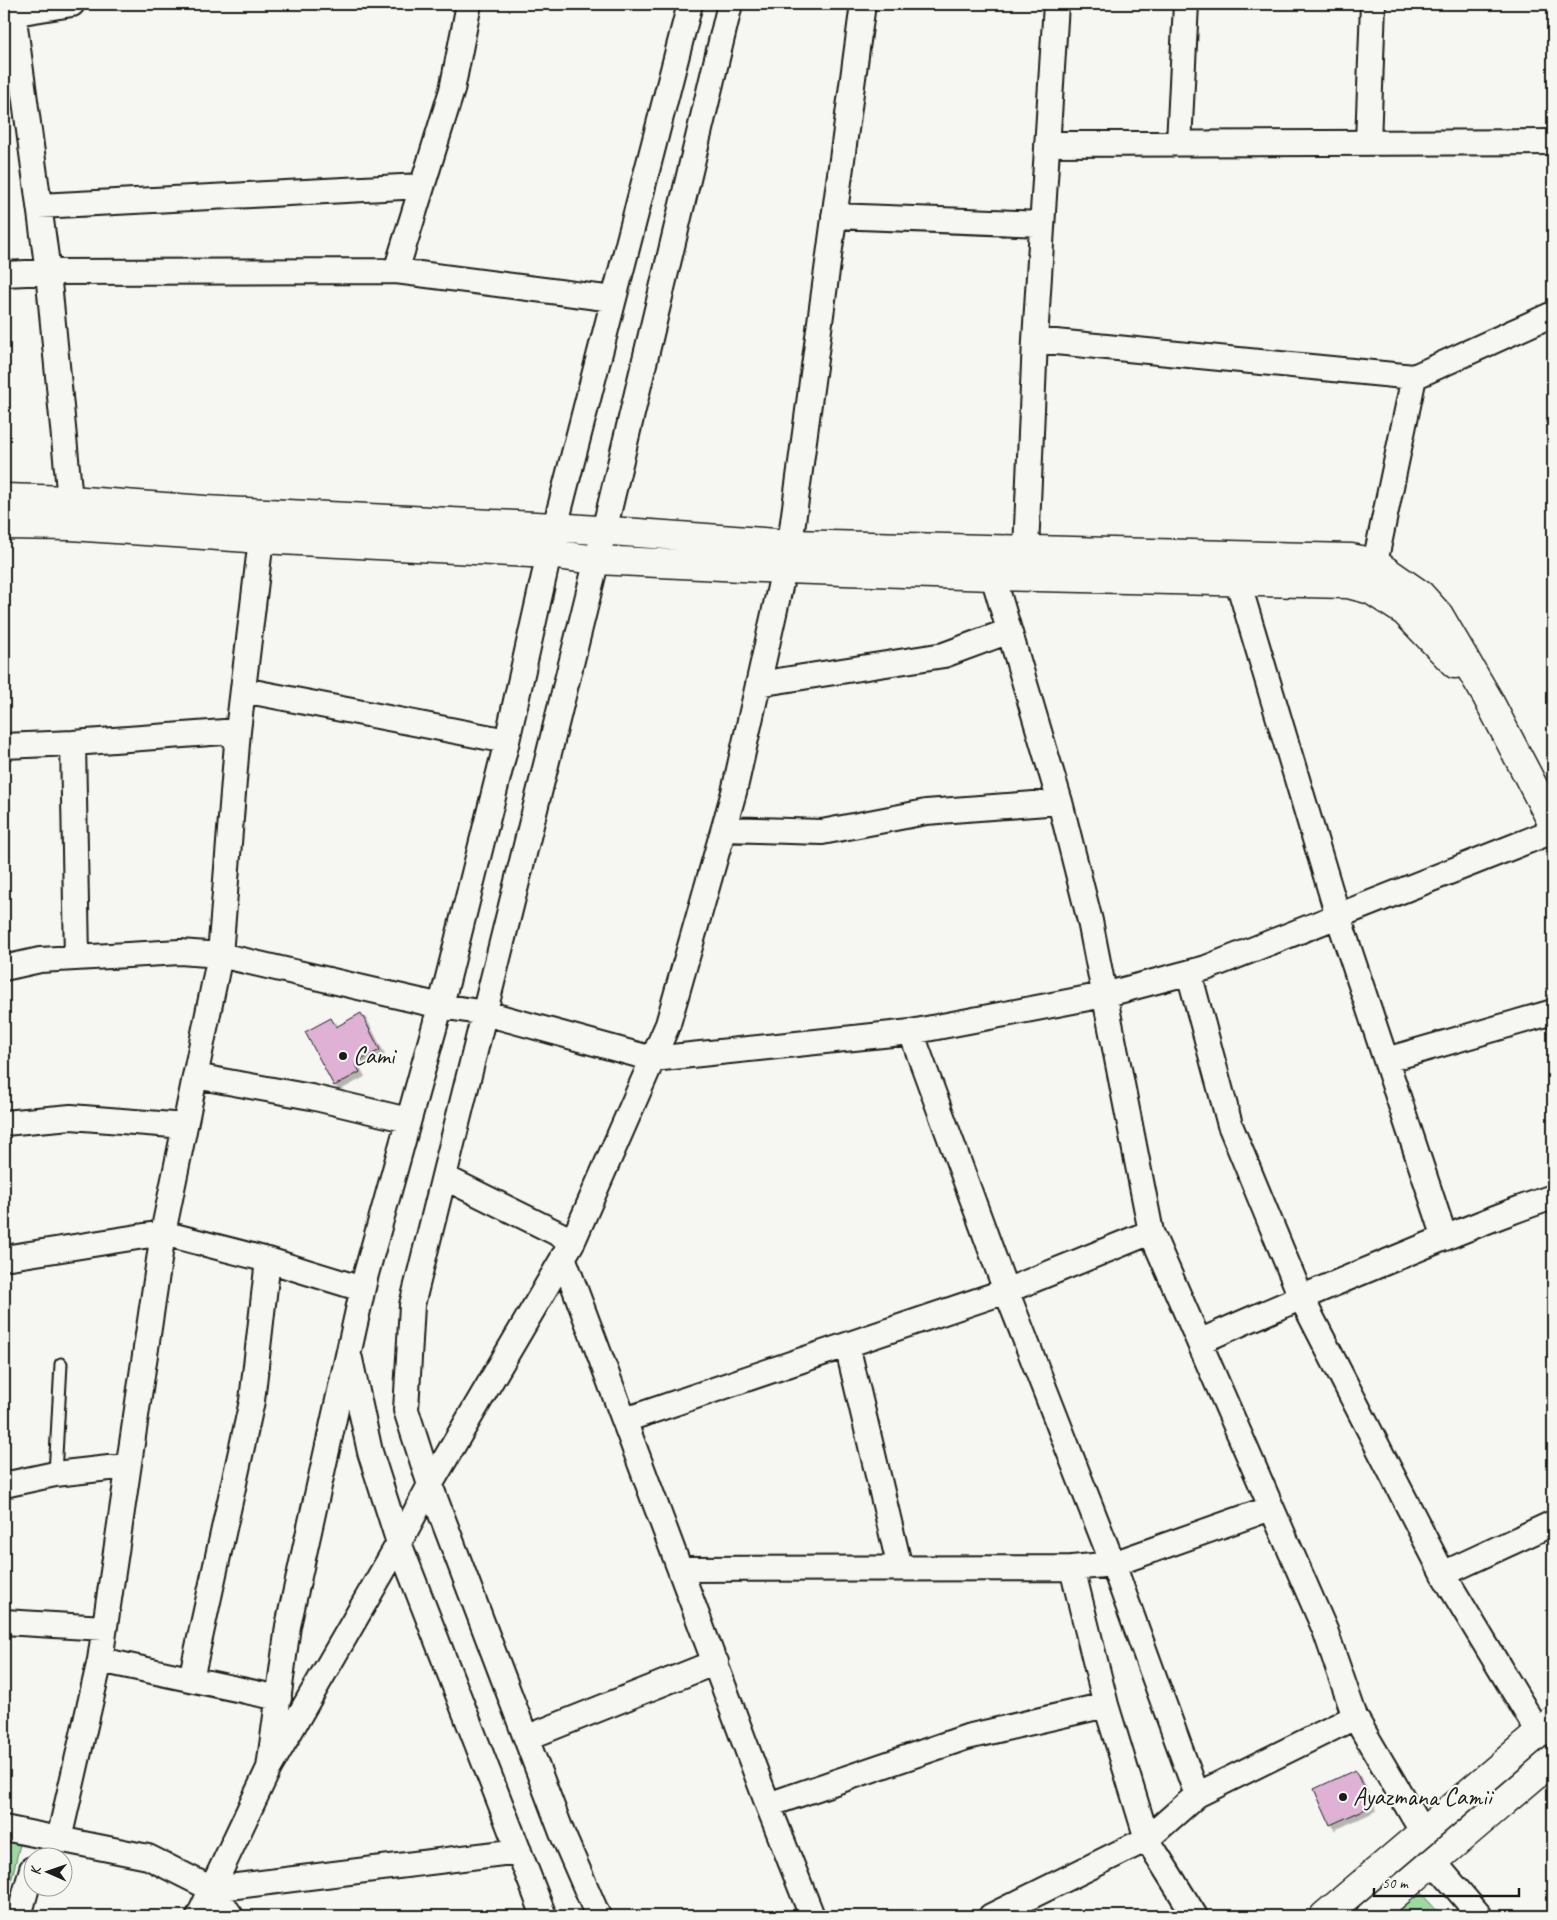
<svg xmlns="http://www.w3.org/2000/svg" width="1557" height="1920" viewBox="0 0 1557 1920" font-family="Caveat,sans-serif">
	<defs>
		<filter id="shadow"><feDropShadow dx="4.5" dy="4.5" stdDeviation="0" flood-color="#0004"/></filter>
	</defs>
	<rect width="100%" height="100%" fill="#f6f6f2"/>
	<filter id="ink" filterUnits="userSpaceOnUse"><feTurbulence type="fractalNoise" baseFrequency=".02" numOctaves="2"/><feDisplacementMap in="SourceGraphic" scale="10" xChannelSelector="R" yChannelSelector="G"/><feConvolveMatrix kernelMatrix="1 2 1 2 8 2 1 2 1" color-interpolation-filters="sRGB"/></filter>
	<g filter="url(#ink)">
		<path fill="#9cdaa1" stroke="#5c7b5e" d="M4,1841l16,3 -16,67z
			M1417,1889l25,27h-56z"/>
		<path fill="#deb1d5" stroke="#1c1c1c" filter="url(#shadow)" d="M361,1013l19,37 -25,13 5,9 -26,14 -29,-54 26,-14 5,9z
			M1355,1770l17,36 -42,19 -16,-36z"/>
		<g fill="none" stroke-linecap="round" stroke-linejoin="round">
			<defs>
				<path id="service" d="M55,1474l6,-110"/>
				<path id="minor" d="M12,4l36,268 22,228
					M4,15l68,-11
					M1179,143l7,-139
					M1368,143l5,-139
					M1047,144l506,-2
					M39,206l382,-20
					M834,216l208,8
					M396,271l56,-181 17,-86
					M4,274l44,-2 348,-1 217,28
					M1035,340l379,37 -39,186
					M1414,377l139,-63
					M261,539l-23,192 -18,224 221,51 44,7 168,46 258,-27 91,248 111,284 158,-56
					M790,544l73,-540
					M1026,550l9,-210 21,-336
					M993,576l67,226 30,119 61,311 174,398 30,87
					M1238,582l100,334 107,322
					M758,684l186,-29 65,-24
					M243,690l264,51
					M73,743l4,215
					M4,746l69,-3 165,-12
					M724,829l98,3 104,-20 134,-10
					M4,968l36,-8 140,-8 40,3 -57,278 -159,25
					M1189,973l41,152 71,172 142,277 96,159
					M911,1032l193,-37 102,-27 347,-137
					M1386,1060l167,-48
					M195,1076l116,21 97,23
					M4,1123l67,-6 114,9
					M444,1177l129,64
					M563,1257l205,548 44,111
					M1199,1342c69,-31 139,-60 209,-89 48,-20 96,-40 145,-56
					M847,1345l53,223
					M350,1359l20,93 29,91 145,373
					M625,1420l381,-129 145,-59
					M4,1485l51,-11 72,-8
					M1072,1568l41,-4 84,231 158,-78 68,116
					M680,1569l392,-1 34,137 -139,32 -199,68
					M1443,1574l110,-51
					M4,1622l100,6
					M100,1660l63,-427 105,27
					M191,1679l61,-278 16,-141 94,29
					M1106,1705l41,134 50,-44
					M526,1738l190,-76
					M269,1768l19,-142 78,-352 81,-292 60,-241 48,-214 135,-523
					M4,1828l144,29 64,32
					M59,1839l41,-179 179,38
					M1434,1862l46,54
					M19,1916l13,-47
					M199,1916l70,-148 130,-225 31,-58 143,-244 95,-217 66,-232 50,-223
					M231,1916l-19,-27 307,-38
					M598,1916l-36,-83 -132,-348 -24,-75 6,-105 192,-774 126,-527
					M991,1916l156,-77 48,77"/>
				<path id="secondary" d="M4,498l66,2 135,10 350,17 235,17 561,14 24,5 46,32 18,20 48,82 66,127
					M4,525l67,1 190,13 288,15 48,6 187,9 209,7 355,8 23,6 34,22 50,52
					M1324,1916l229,-195
					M1370,1916l183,-156"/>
			</defs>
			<use href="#service" stroke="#1c1c1c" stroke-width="15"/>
			<use href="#minor" stroke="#1c1c1c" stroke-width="28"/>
			<use href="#secondary" stroke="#1c1c1c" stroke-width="31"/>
			<use href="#service" stroke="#f6f6f2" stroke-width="11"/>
			<use href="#minor" stroke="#f6f6f2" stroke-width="24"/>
			<use href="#secondary" stroke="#f6f6f2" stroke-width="28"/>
		</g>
	</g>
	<g fill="#1c1c1c" stroke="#f6f6f2" stroke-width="2">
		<circle cx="343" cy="1056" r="5"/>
		<circle cx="1343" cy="1797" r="5"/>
	</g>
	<g text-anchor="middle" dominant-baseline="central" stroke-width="4.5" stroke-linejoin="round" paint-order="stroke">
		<g font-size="25" fill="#1c1c1c" stroke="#f6f6f2" text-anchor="start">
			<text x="353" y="1056">Cami</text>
			<text x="1353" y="1797">Ayazmana Camii</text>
		</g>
	</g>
	<rect width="1557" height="1920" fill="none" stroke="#f6f6f2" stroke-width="20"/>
	<rect x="10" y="10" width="1537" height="1900" fill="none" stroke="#1c1c1c" stroke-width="2" filter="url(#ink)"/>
	<g transform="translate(48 1872) rotate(272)"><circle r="24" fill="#f6f6f2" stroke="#9f9f9c"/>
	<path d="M0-4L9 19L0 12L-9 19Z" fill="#1c1c1c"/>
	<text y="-8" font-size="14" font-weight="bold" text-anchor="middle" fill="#1c1c1c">K</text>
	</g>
	<path d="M1374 1888v8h145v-8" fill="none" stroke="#1c1c1c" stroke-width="2.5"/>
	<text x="1382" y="1888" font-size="15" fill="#1c1c1c" stroke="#f6f6f2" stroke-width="4" paint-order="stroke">50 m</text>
</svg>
